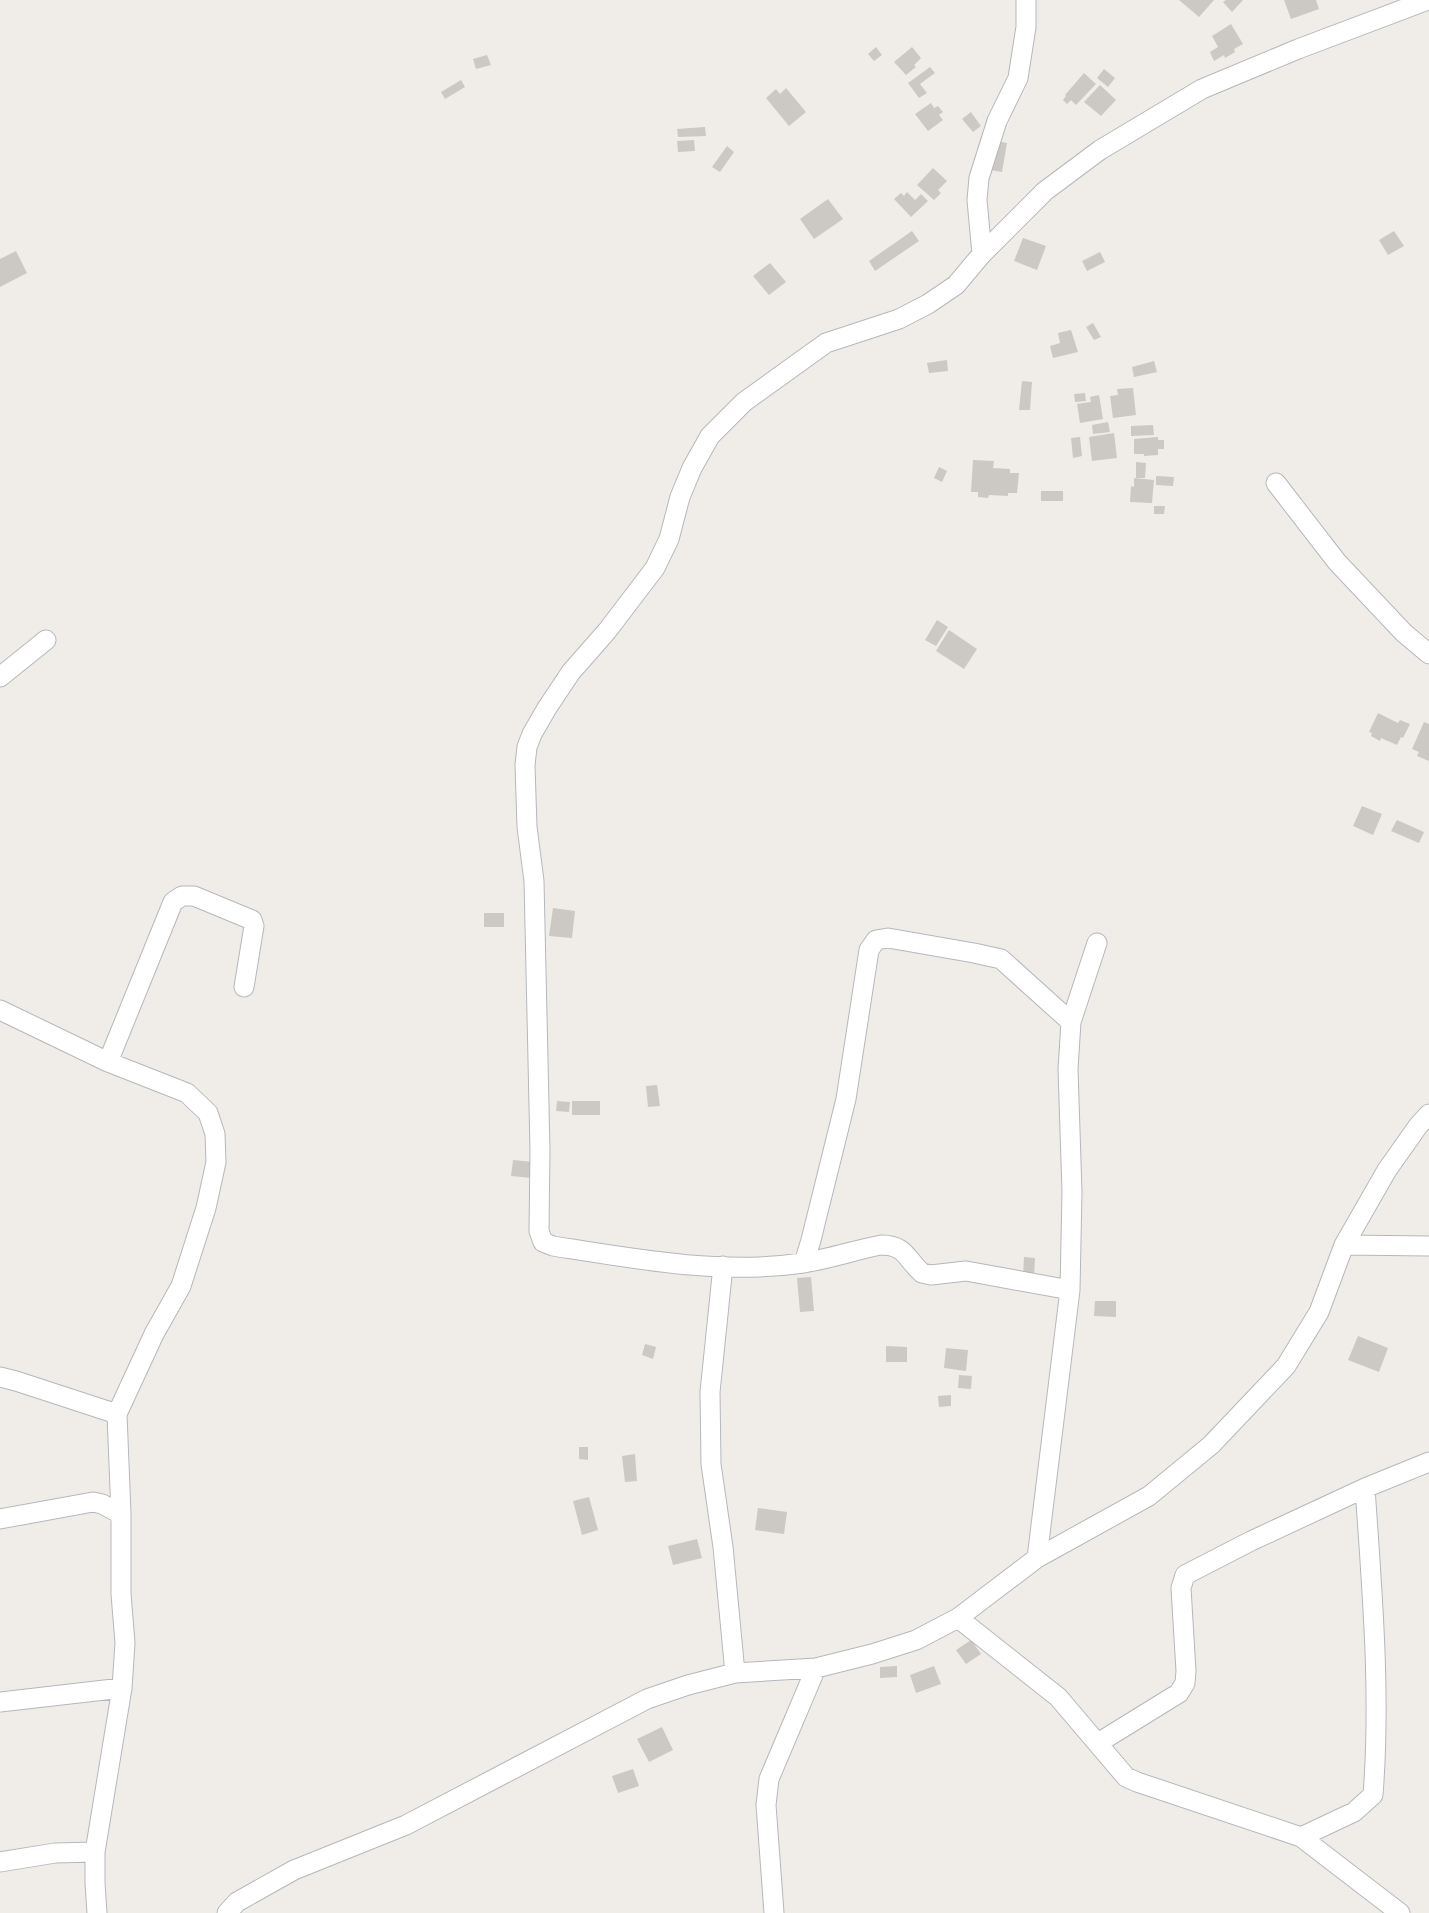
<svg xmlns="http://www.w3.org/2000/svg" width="1429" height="1913" viewBox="0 0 1429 1913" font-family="'Titillium Web',sans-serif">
	<rect width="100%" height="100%" fill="#f0ede8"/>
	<path fill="#ccc8c4" d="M1179,0h35l-15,17z
		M1226,0h17l-11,12 -9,-10z
		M1284,0h32l3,9 -28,10z
		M1231,24l12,20 -9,5 1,3 -10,6 -1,-3 -10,6 -4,-9 8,-5 -6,-11z
		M876,47l6,8 -8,6 -6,-7z
		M912,47l9,11 -7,7 2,2 -10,8 -12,-13z
		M487,55l4,10 -15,4 -3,-10z
		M930,67l5,6 -15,11 7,9 -8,5 -11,-15z
		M1104,69l11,9 -7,9 -11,-9z
		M1084,73l12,11 -20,21 -5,-5 -4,4 -4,-4 3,-4 -1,-1z
		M461,80l4,7 -20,12 -4,-7z
		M1100,85l16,15 -15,16 -17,-14z
		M786,88l20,24 -17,14 -23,-28 10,-9 4,5z
		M931,103l3,5 4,-2 5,6 -4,3 4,5 -15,11 -13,-17z
		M971,112l10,14 -8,6 -11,-13z
		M705,127l1,9 -28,1 -1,-8z
		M694,140l1,11 -17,1 -1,-11z
		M995,141l12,2 -5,29 -12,-2z
		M727,146l7,6 -14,20 -8,-5z
		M933,168l14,13 -9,9 3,3 -7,7 -17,-15z
		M907,192l8,8 6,-6 7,7 -17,16 -17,-18 7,-6 3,3z
		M828,199l15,20 -29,20 -14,-20z
		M912,231l7,10 -44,30 -6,-10z
		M1394,231l10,15 -16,9 -9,-15z
		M1023,238l23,8 -9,24 -23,-9z
		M16,251l11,22 -27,14v-28z
		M1100,252l5,10 -18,9 -5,-10z
		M770,263l16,19 -17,13 -16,-19z
		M1093,323l8,14 -7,3 -8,-13z
		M1071,330l7,22 -25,6 -3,-12 10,-3 -2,-10z
		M947,360l1,11 -19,2 -2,-10z
		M1154,361l3,11 -23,5 -2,-10z
		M1022,381l10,1 -2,28h-11z
		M1133,388l3,27 -23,3 -3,-22 8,-1 -1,-6z
		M1085,393l1,8 -11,1 -1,-8z
		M1099,395l4,24 -23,4 -3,-19 14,-2 -1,-5z
		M1108,422l2,10 -17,2 -1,-9z
		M1153,425l1,10 -23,1v-10z
		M1114,433l3,25 -25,3 -3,-24z
		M1080,437l2,19 -9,2 -2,-20z
		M1158,437v3h6v9h-6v6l-14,1v-2h-10v-15z
		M973,460l21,1 -1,7 17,1v4h9l-2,20h-9v3l-19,-1 -1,3 -10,-1v-5h-7z
		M1136,462l10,1 -1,15h-9z
		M939,467l8,4 -5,11 -8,-4z
		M1156,476l18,1 -1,9 -17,-1z
		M1134,478l20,2 -2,23 -22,-1 1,-16 3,1z
		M1041,491h22v10h-22z
		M1154,506h11l-1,8h-10z
		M937,620l11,7 -12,19 -11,-6z
		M949,630l28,19 -13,20 -28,-18z
		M1378,713l20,10 2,-3 10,4 -7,14 -2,-1 -4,8 -16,-7 -1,3 -9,-5 1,-3 -3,-1z
		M1424,722l5,2v37l-12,-5 2,-4 -7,-3z
		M1362,806l20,8 -9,21 -20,-9z
		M1397,820l27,12 -5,11 -28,-12z
		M553,908l22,3 -3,27 -23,-2z
		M484,913h20v14h-20z
		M657,1085l3,21 -12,1 -2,-21z
		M557,1101l13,1 -1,10 -13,-1z
		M572,1101h28v14h-28z
		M513,1160l20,2 -1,16 -21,-2z
		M1024,1257l11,1 -1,19h-11z
		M811,1277l3,34 -14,1 -3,-34z
		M1095,1301h21v16l-22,-1z
		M1358,1336l30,12 -9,24 -31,-12z
		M645,1344l11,3 -3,12 -11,-4z
		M886,1346l21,1v15h-21z
		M946,1348l22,2 -2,21 -22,-3z
		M959,1375l13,1 -1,13 -13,-1z
		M951,1395v11l-12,1 -1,-11z
		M579,1447h9v13l-9,-1z
		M635,1454l2,27 -12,1 -3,-26z
		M589,1497l9,33 -16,5 -9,-34z
		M758,1508l29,4 -3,22 -29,-4z
		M697,1539l5,19 -29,7 -5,-19z
		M971,1640l10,14 -15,10 -10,-14z
		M897,1666v11l-17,1v-11z
		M934,1666l7,18 -25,9 -6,-18z
		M662,1727l11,23 -24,12 -12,-23z
		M633,1769l6,17 -21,7 -6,-17z"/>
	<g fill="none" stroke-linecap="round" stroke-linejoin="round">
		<defs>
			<path id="street" d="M982,254l-5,-54 2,-22 18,-57 21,-43 8,-51v-27
				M1276,483l61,79 67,71 25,21
				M0,677l46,-37
				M0,1010l108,52 79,31 21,20 7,21 1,28 -10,46 -25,78 -27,48 -37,80 4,100v80l4,49 -3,45 -27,164v31l2,30
				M108,1062l65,-160 9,-6h12l58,24 2,6 -10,61
				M1344,1245l85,1
				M804,1263l7,-23 35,-141 23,-149 7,-10 12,-2 86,15 27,6 70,63
				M723,1266l-13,126 1,72 12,83 12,126
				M1070,1290l-104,-19 -35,4 -9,-2c-16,-14 -16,-28 -41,-28 -26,5 -52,14 -78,18 -82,12 -169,-4 -250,-17l-10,-4 -4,-11 1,-81 -6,-269 -7,-54 -2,-62 2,-18 5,-13 15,-26 24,-36 36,-41 48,-63 14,-29 11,-42 12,-29 18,-32 34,-34 82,-59 73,-24 29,-15 28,-19 26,-31 63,-63 55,-41 102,-61 96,-40 130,-49
				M0,1377l16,4 101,33
				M0,1519l93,-17 9,2 19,10
				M1037,1558l33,-268 2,-98 -4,-123 3,-47 26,-79
				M958,1618l100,79 68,80 11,5 164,55 99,76
				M0,1702l122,-14
				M1098,1743l81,-50 6,-10 1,-12 -5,-83 4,-13 66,-34 114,-53 64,-26
				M1301,1837l53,-25 19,-17c8,-102 -1,-205 -8,-307
				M0,1862l55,-9 40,-1
				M227,1913l10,-11 57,-32 112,-45 241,-126 41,-14 47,-12 81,-5 56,-14 44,-14 42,-22 79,-60 112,-62 62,-51 75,-79 33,-54 25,-67 43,-75 31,-44 11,-12
				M774,1913l-8,-108 3,-26 47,-111"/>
		</defs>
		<use href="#street" stroke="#b4b8bb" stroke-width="21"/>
		<use href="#street" stroke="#fff" stroke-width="19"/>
	</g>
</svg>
